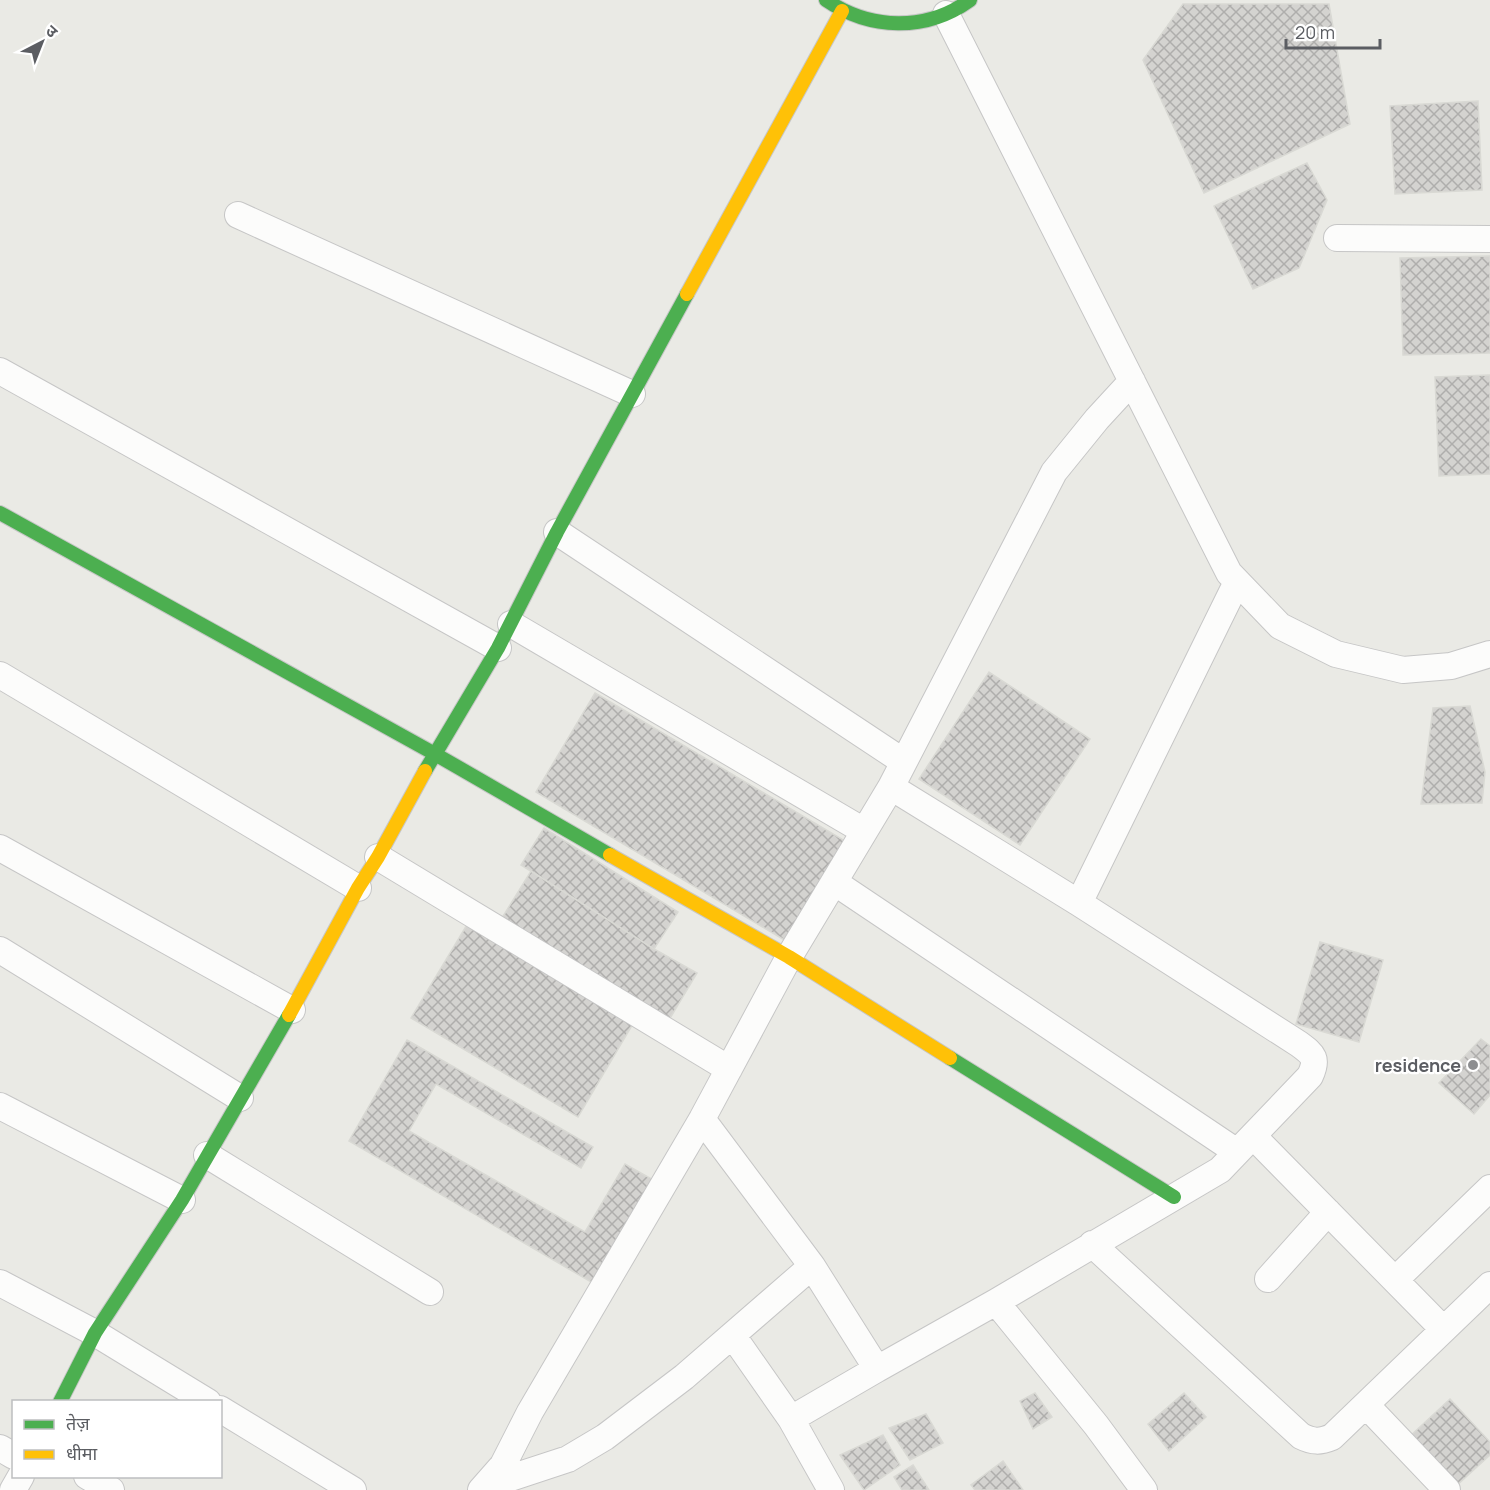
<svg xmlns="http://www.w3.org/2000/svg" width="1490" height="1490" viewBox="0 0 1490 1490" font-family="Manrope,'Noto Sans Devanagari',sans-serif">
	<defs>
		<pattern id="building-cross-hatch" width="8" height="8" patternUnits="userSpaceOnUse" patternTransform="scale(1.5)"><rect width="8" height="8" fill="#d4d3d0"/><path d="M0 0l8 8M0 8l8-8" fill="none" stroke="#afaeac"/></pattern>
	</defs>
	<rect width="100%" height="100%" fill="#eaeae5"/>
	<path fill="url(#building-cross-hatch)" stroke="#d9d9d4" stroke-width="1.5" d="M1183,4h146l21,120 -146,69 -61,-133z
		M1478,101l4,89 -87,4 -5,-88z
		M1307,163l20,37 -28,68 -46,21 -39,-83z
		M1490,256v97l-87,2 -3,-97z
		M1490,375v99l-51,2 -4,-99z
		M989,672l101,67 -70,106 -101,-66z
		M595,693l250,148 -59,100 -250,-149z
		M1470,706l15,66 -3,31 -61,1 12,-96z
		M544,828l134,84 -24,37 -133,-84z
		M531,871l123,78 43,24 -28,47 -167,-102z
		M468,923l166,99 -56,95 -167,-99z
		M1320,942l63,18 -24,82 -63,-18z
		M1481,1039l9,7v49l-16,19 -35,-31z
		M407,1040l186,107 -12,21 -145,-84 -27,47 176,101 40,-68 32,18 -59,104 -249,-145z
		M1035,1393l17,24 -19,12 -13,-28z
		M1184,1393l22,24 -37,34 -21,-27z
		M1450,1399l40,43v13l-36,33 -46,-50z
		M926,1414l17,29 -33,17 -21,-32z
		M883,1435l17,30 -36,25 -24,-35z
		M1003,1461l20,29h-48l-4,-5z
		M913,1465l16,25h-27l-8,-13z"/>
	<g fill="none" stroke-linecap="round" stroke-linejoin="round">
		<defs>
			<path id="street" d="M946,14l283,559 51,53 56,28 67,16 48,-4 39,-12
				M238,215l394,179
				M1337,238l153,1
				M0,371l498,277
				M557,532l347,230
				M511,624l353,207
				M0,675l358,213
				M0,848l292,162
				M378,857l351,212
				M834,882l403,270
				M1079,903l158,-321
				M0,950l240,148
				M0,1106l182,94
				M702,1119l110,147 65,103 119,-67 224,-132 90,-94c8,-17 4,-21 -11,-32l-220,-141 -188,-116
				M1253,1136l190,193
				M207,1155l223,137
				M1092,1244l209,192c12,6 19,6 31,1l158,-152
				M1268,1279l60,-67
				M1395,1280l95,-92
				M0,1283l95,50 113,69
				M996,1302l100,123 48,65
				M733,1336l58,83 40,71
				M1366,1405l81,85
				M220,1409l133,81
				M791,1419l86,-50
				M0,1448l14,8
				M87,1476l24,14
				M486,1486l82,-27 37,-22 79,-60 128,-111
				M13,1490l8,-14
				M481,1490l22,-25 27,-53 172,-293 87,-162 102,-170 163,-315 43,-53 35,-38"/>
			<path id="fast" d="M826,0c44,30 100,32 144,0
				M0,513l435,241 175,101
				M425,771l73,-123 59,-116 130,-238
				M950,1058l224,139
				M60,1402l35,-69 87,-133 107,-185"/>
			<path id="slow" d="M687,294l155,-283
				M610,855l179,102 161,101
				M289,1015l69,-127 20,-31 47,-86"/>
		</defs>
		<use href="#street" stroke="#c6c6c6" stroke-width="28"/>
		<use href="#fast" stroke="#c7c7c7" stroke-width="16"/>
		<use href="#slow" stroke="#c7c7c7" stroke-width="16"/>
		<use href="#street" stroke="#fcfcfb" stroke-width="26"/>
		<use href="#fast" stroke="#4caf50" stroke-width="14"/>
		<use href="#slow" stroke="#ffc107" stroke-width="14"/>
	</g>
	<circle fill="#8d8e90" stroke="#fff" stroke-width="2" cx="1473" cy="1065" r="6"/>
	<g text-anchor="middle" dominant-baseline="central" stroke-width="4.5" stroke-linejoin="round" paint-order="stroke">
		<g font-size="18" font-weight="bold" fill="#5b5d62" stroke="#fff" text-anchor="end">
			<text x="1461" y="1065">residence</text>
		</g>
	</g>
	<rect x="12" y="1400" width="210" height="78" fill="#ffffff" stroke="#bdbec0" stroke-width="1.5"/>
	<rect x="24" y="1420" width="30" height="9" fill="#4caf50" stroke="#bdbec0" stroke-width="1.5"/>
	<text x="66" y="1430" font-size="18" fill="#5b5d62">तेज़</text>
	<rect x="24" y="1450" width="30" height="9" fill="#ffc107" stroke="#bdbec0" stroke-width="1.5"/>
	<text x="66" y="1460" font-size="18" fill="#5b5d62">धीमा</text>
	<g transform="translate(42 42) rotate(42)" stroke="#ffffff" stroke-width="4.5" paint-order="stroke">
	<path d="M0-4.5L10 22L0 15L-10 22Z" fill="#5b5d62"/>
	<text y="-9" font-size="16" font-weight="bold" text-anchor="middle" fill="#5b5d62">उ</text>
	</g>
	<path d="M1286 39v9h94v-9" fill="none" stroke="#5b5d62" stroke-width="3"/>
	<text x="1295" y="39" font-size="18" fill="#5b5d62" stroke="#ffffff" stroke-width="4.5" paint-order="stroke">20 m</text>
</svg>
